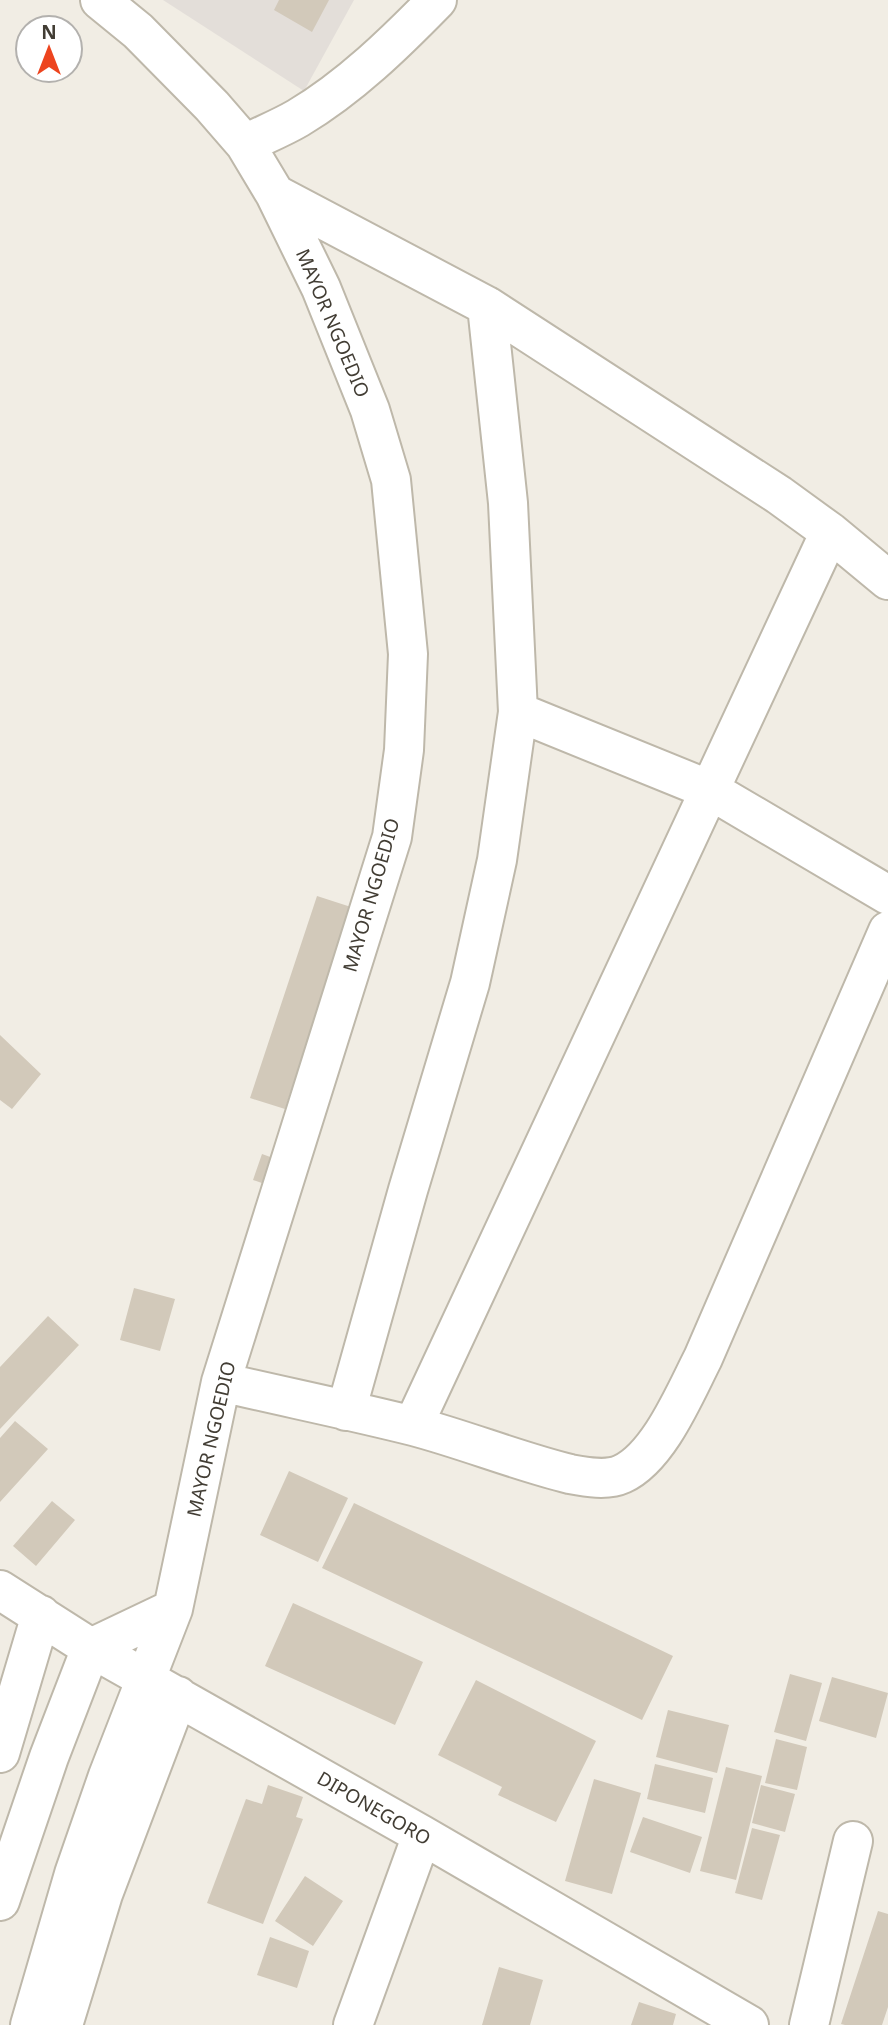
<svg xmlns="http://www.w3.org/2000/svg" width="888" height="2025" viewBox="0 0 888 2025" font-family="'Noto Sans',sans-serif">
	<rect width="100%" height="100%" fill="#f1ede4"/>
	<path fill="#e3ded9" d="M163,0h191l-50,91z"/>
	<path fill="#d2c9ba" d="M279,0h50l-17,32 -38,-22z
		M317,896l34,11 -66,202 -35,-11z
		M0,1035l41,39 -29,35 -12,-9z
		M262,1154l22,8 -8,26 -23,-8z
		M134,1288l41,11 -15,52 -40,-11z
		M48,1316l31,29 -79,84v-62z
		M15,1421l33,28 -48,53v-64z
		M289,1471l59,27 -30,64 -58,-27z
		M52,1501l23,19 -39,46 -23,-20z
		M354,1503l319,153 -31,64 -320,-152z
		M293,1603l130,59 -28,63 -130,-59z
		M790,1674l32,9 -16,58 -32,-9z
		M832,1677l56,16 -12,45 -57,-17z
		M476,1680l120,61 -40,81 -58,-27 4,-8 -64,-32z
		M668,1710l61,15 -12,48 -61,-16z
		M776,1739l31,8 -10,43 -32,-7z
		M655,1764l58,14 -8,35 -58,-14z
		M726,1767l36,9 -26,104 -36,-9z
		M594,1779l47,14 -29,101 -47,-13z
		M268,1785l35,12 -7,20 7,2 -40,105 -56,-21 39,-104 16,5z
		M761,1785l34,9 -10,38 -33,-9z
		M643,1817l59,20 -12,36 -60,-21z
		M752,1828l28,7 -18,65 -27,-7z
		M305,1876l38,25 -30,45 -38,-25z
		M878,1911l10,3v93l-6,18h-37l-4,-1z
		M270,1937l39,14 -12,37 -40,-13z
		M499,1967l44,13 -13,45h-48z
		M639,2002l37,12 -3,11h-42z"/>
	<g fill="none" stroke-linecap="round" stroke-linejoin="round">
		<defs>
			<path id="minor" d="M245,144c18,-9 36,-16 53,-26 52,-31 97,-75 139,-118
				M275,194l212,112 292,189 51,37 58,48
				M518,712l192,78 178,105
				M221,1382c64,15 128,28 192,44 53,14 104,35 157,48 16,3 37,7 52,0 37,-17 63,-81 81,-116l185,-427
				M346,1411l62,-221 62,-207 27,-123 21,-148 -10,-209 -21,-197
				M413,1426l417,-894
				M0,1590l91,58 331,187 327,190
				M0,1753l41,-138
				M0,1901l49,-144 42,-109 82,-39
				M30,2025l44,-151 34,-98 65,-167 48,-227 171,-545 12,-87 4,-96 -17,-174 -21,-70 -49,-122 -46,-94 -30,-50 -33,-38 -74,-75 -38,-31
				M63,2025l40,-131 75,-198
				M353,2025l69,-190
				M809,2025l44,-184"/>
		</defs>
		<use href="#minor" stroke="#beb8aa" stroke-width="42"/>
		<use href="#minor" stroke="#fff" stroke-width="38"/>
	</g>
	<g text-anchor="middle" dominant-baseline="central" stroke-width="6" stroke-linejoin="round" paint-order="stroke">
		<g font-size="19" fill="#423d34" stroke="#fff">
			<text transform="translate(333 323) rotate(67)">MAYOR NGOEDIO</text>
			<text transform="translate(371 895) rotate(-74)">MAYOR NGOEDIO</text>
			<text transform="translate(211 1439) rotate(-77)">MAYOR NGOEDIO</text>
			<text transform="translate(374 1808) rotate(30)">DIPONEGORO</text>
		</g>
	</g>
	<g transform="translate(49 49)"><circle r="33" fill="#ffffff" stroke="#b3b1ae" stroke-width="2"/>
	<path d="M0-5L12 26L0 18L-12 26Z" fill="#ed441e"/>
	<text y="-10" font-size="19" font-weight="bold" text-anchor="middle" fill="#423d34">N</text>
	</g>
</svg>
